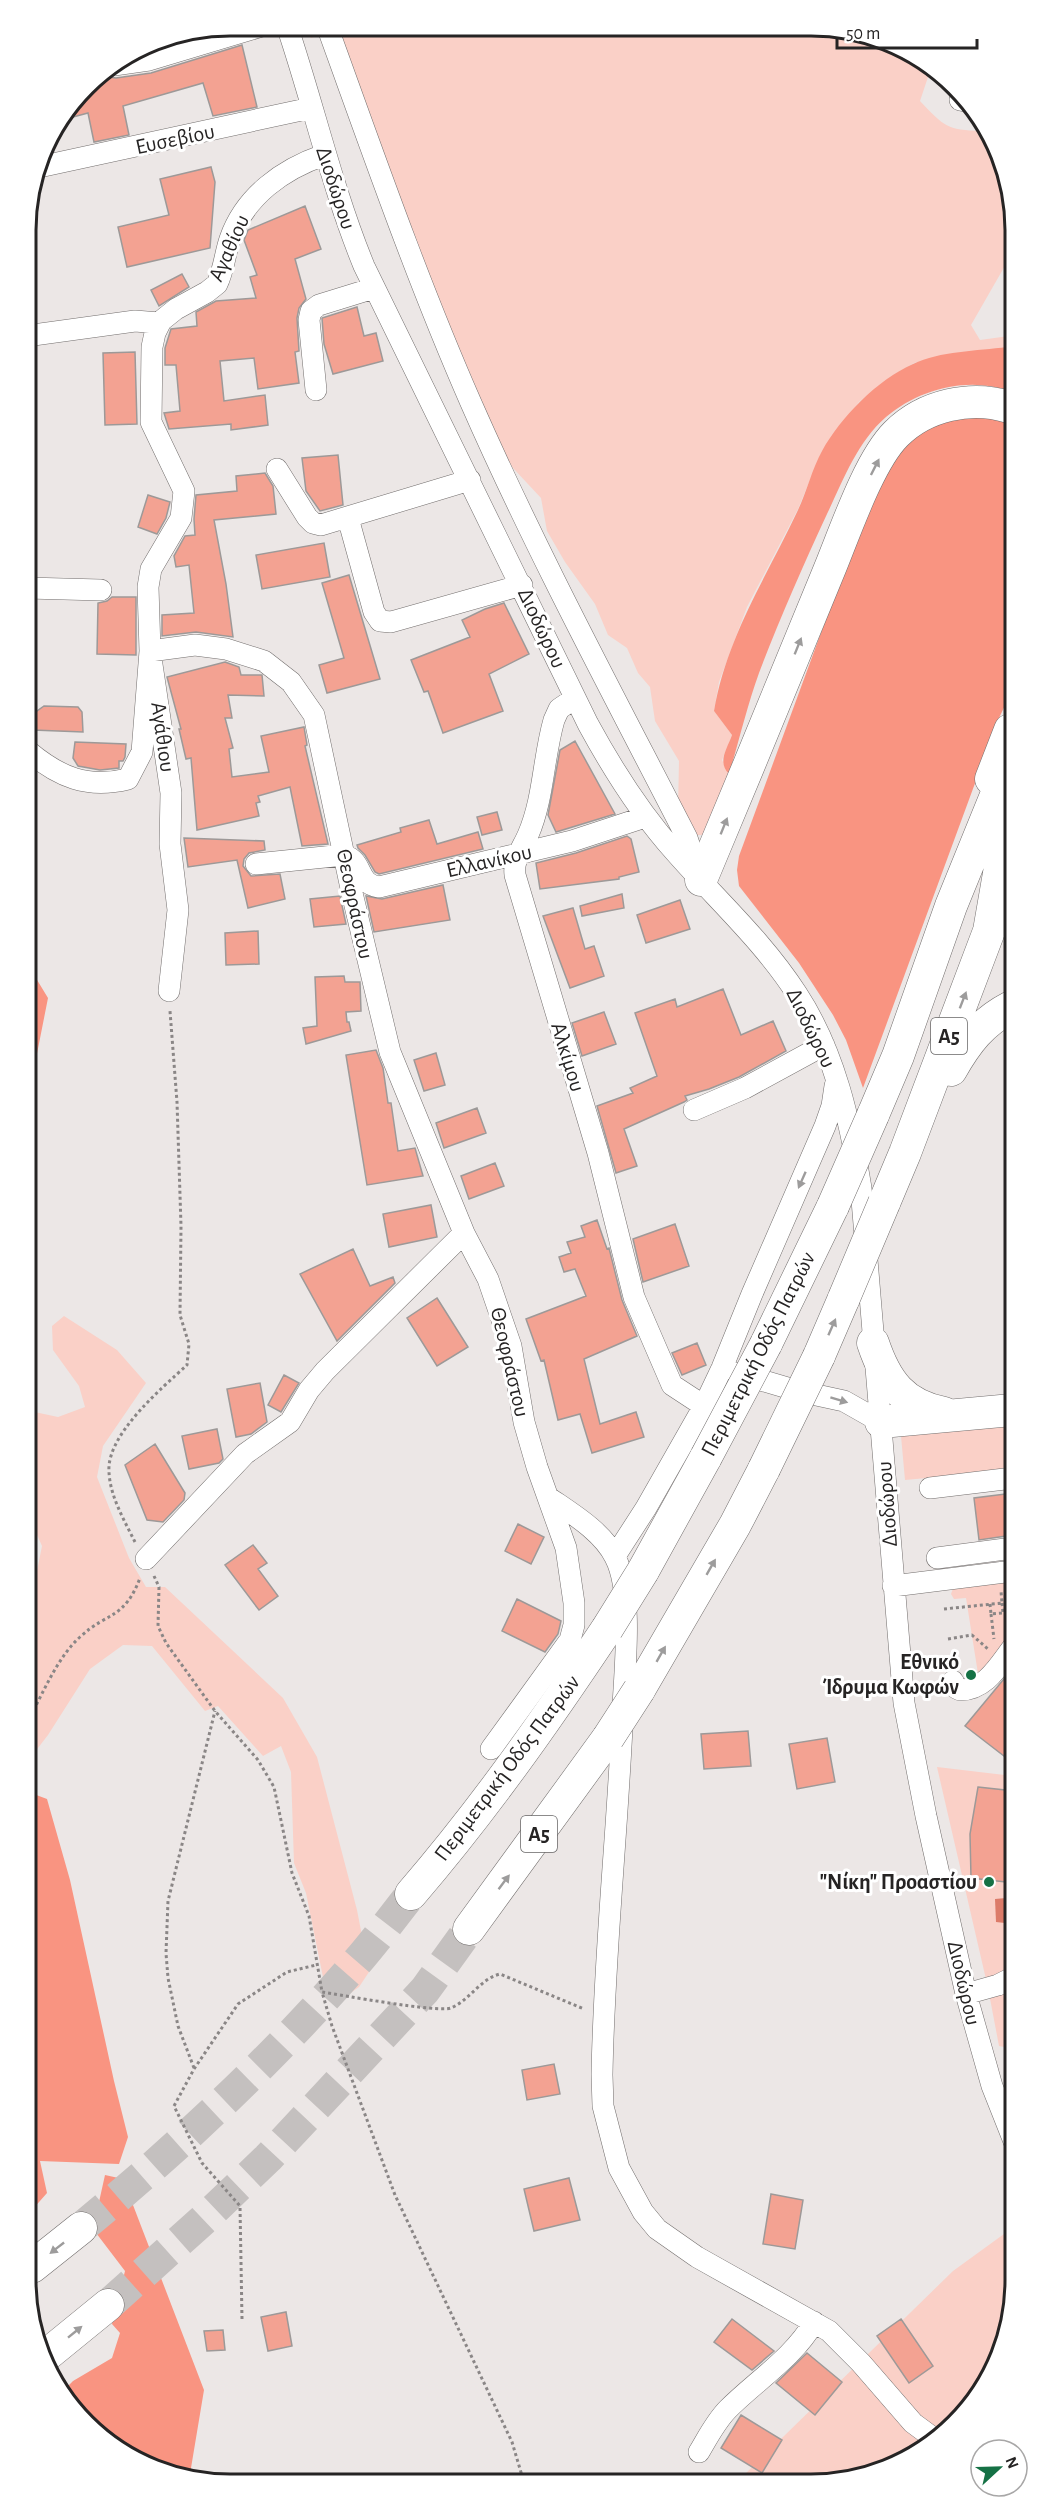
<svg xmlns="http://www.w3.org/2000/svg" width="1041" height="2510" viewBox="0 0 1041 2510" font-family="'Alegreya Sans',sans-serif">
	<rect width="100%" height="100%" fill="#ece7e6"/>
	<path fill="#fad0c7" d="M306,26l538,3 6,12 17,-6 35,12 29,21 -11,33c24,25 26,29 62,30l27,46v86l-3,1 -35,61 9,15 29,-4v12l-67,8 -28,7 -24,14 -31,25 -37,49 -24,58 -51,98 -28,75 -5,29 18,24 -10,25 7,14 -25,61h-7l-19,-26 1,-48 -24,-40 -5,-34 -12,-14 -11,-25 -19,-13 -13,-31 -30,-42 -18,-31 -6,-33 -28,-30 -21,-32 -160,-407 -21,9z
		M64,1316l53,34 29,33 -43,63 -6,31 32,81 17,29h19l118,111 34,59 40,153 12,62 -10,15 -23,16 -11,-16 -19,-94 -12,-30 -3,-91 -10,-26 -18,10 -45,-50 -13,5 -53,-65 -29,-1 -33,24 -42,66 -17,22 -1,-168 5,-8 7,-35 -12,-27v-108l28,6 27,-10 -6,-21 -26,-36 -1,-24z
		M1012,1422l1,48 -108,10 -4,-44z
		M1013,1582v55l-34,43 -13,-82 -12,1 -3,-5 3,-8z
		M937,1767l76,9 1,273 -15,-3 -11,-58z
		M1015,2226v67l-15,65 -35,57 -41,35 -60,28h-123l212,-207z"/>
	<path fill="#f99481" d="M1007,347l2,1v43c-41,-15 -90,-2 -123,26 -29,25 -43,64 -59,97 -24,52 -48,106 -68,159 -12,33 -20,68 -30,101 -12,-12 -2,-25 3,-39l-18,-24c13,-75 52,-133 84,-201 9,-19 14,-41 24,-59 19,-34 55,-71 91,-87 27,-13 64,-13 94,-17z
		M961,414l48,6 1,275 -11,23 -136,370 -17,-48 -13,-25 -34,-52 -60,-77 -2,-16 2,-14 119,-324 33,-74 24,-25z
		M28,965l20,33 -19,96z
		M31,1793l16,6 23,81 44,201 14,56 -9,27 -79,-3 7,32 -15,17z
		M105,2175l18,4 81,211 -15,90 -94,-46 -34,-41 12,-12 39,-23 8,-25 -8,-9 13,-53 -32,-42z"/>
	<path fill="#dc7b69" d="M1006,1898l-1,25 -9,-1 -1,-23z"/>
	<path fill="#f3a292" stroke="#9d9998" stroke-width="1.5" d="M178,36l1,2 -39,10 12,-7z
		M242,45l15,62 -44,9 -10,-33 -80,23 6,29 -35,7 -6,-29 -26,7 33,-44 5,-3 4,-1 5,5 7,1 35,-5z
		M211,167l4,15 -5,66 -83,19 -9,-40 51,-12 -9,-36z
		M305,206l16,43 -26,10 11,40 -7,9 -2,10 2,33 -4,1 4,31 -41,6 -4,-31 -34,3 4,40 41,-6 3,30 -37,5v-6l-62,5 -5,-16 16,-2 -4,-46h-11v-17l6,-19 26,-3 -1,-14 20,-11 40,-3 -6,-21 7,-2 -13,-35 4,-10z
		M182,274l7,13 -30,19 -8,-16z
		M357,307l7,29 12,-3 7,28 -50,13 -9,-30 -2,-26z
		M135,352l2,72 -32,1 -2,-72z
		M338,455l5,50 -23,6 -14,-20 -4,-33z
		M265,473l8,13 3,28 -62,6 12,64 7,53 -37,-5 -34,4v-21l32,-2 -5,-48 -13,2 -2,-11 11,-20 10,-1 -1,-16 2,-24 41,-4 -1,-15z
		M148,495l22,7 -4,16 -9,16 -19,-7z
		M324,543l6,34 -68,12 -6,-34z
		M349,575l31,104 -53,14 -8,-28 25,-7 -22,-75z
		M112,597h24v58l-39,-1 1,-51 9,-2z
		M504,603l25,51 -40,20 14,37 -60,22 -15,-42 -4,1 -13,-32 59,-23 -8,-17 23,-11z
		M225,662l14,5 2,8h21l2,21 -36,-1 4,23h-7l8,30 -4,1 3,28 37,-5 -8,-36 43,-9 3,18 -2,1 23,98 -26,2 -12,-59 -32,9 2,6 -4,1 3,13 -62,14 -6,-72 -5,1 -7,-30h2l-14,-52z
		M44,706l34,1 4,5 1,20 -50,-2v-16z
		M575,741l40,73 -59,18 -8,-17 12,-65z
		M75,742l51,2 -1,13 -2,4h-4v7l-19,2 -22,-4 -5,-8z
		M497,812l5,18 -20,5 -5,-18z
		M429,820l8,24 41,-12 5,17 -104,25 -4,-2 -10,-17 -7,-7 -1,-3 44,-13 -1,-4z
		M627,836l4,3 8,33 -20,5v2l-79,10 -4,-26 40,-10z
		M184,838l80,3 1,9 -16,3 -5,6 -1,7 8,10 29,-2 5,25 -37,9 -11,-48 -49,7z
		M443,885l7,35 -76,12 -8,-36 16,3z
		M622,894l2,14 -42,8 -2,-10z
		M340,896l6,28 -32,3 -4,-28z
		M680,900l10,29 -44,14 -9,-28z
		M573,908l12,41 9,-3 10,30 -34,12 -27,-72z
		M258,931l1,33 -33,1 -1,-32z
		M344,976l1,6h15l1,29 -15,1 1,10h2l2,9 -45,13 -3,-16 14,-2 -2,-49z
		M723,989l18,46 32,-14 13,30 -47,26 -30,12 -24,7 2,4 -3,2 -60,27 13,37 -21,7 -19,-67 36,-13 -3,-5 27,-12 -22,-63 40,-14 2,8z
		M604,1012l12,32 -34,12 -10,-33z
		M376,1050l7,18 5,35h3l7,48 17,-3 8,28 -56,9 -21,-130z
		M436,1053l9,32 -21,6 -10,-31z
		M477,1108l9,25 -42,15 -8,-25z
		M495,1163l9,23 -35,13 -8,-23z
		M431,1205l6,32 -48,10 -6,-33z
		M597,1220l10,29 2,-1 13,52 15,36 -53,23 16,65 36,-12 8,25 -52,16 -12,-39 -22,6 -14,-60 -3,1 -15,-42 60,-23 -11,-27 -11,3 -5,-15 12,-4 -4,-11 18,-5 -4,-11z
		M675,1224l14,42 -46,16 -10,-43z
		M353,1249l17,37 23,-9 2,6 -58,58 -37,-67z
		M437,1298l31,49 -31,19 -30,-48z
		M697,1343l9,22 -24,10 -10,-22z
		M284,1375l15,8 -18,29 -13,-7z
		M260,1383l7,39 -16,12 -15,3 -9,-48z
		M217,1429l6,30 -4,4 -30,6 -7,-33z
		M155,1444l30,49 -1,7 -21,22 -16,-2 -22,-55z
		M1013,1493v42l-34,5 -5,-42z
		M518,1524l26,13 -13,27 -26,-13z
		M253,1545l14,18 -9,6 20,27 -19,14 -34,-45z
		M517,1599l44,22 -3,13 -13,18 -43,-21z
		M1013,1668v78l-9,10 -39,-30z
		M748,1731l3,35 -47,3 -3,-35z
		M827,1738l8,44 -38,7 -8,-45z
		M978,1787l36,4v92l-43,-5 -1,-44z
		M554,2064l6,30 -33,6 -5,-30z
		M569,2178l11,42 -46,11 -10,-42z
		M771,2194l32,6 -8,49 -32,-5z
		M286,2312l6,34 -24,5 -7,-34z
		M732,2319l42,32 -22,19 -38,-28z
		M901,2319l32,47 -24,17 -32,-47z
		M223,2330l2,20 -18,1 -3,-20z
		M807,2353l35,29 -27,33 -39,-32z
		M741,2415l41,25 -20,33 -41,-25z"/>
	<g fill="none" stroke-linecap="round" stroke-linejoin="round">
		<path stroke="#c4c0bf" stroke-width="32" stroke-dasharray="32 16" stroke-linecap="butt" d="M81,2228c97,-80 194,-171 276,-266 19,-22 36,-45 54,-68
			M108,2305l95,-85 65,-62 157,-168 44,-61"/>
		<defs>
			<path id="minor" d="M287,26c27,80 45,162 77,240l224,458c25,46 52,89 87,128 41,47 88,89 122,142 38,58 53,127 64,194l43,515 22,113 40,178 26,92 23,58
				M327,26c46,127 90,254 144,377 65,148 142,291 216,435l12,36
				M114,65l35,-5 113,-34
				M960,100l5,1
				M39,167l272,-59
				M26,336l109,-15 24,2
				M316,390l-7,-70 2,-9 8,-6 55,-17
				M277,469l30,48 6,6 8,2 149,-45
				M348,518l26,94 6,9 11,1 131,-37
				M27,588l74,2
				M575,698l-16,11 -5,11c-11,38 -10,78 -26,115 -6,14 -15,24 -13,40l83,278 36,144 38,88 32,21
				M28,751c31,26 59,38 100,28l14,-27 8,-101 45,-6 31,4 38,12 27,21 23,33 38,178 38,159 74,181 24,46 23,67 13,76 13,45 29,81 8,55v22l-4,15 -79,109
				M256,864l88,-9c20,6 12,29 35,32l193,-46 73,-24
				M169,991l9,-81 -8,-66 1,-51 -21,-142 -2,-64 3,-18 30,-51 3,-27 -33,-69 1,-75 3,-14 6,-12 15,-12 31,-17 10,-8c7,-14 8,-31 13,-45 15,-43 53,-70 94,-84
				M694,1110l51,-22 79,-43
				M737,1373l61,18 46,10 37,21
				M930,1488l83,-10
				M548,1497c23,16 54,34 67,60 18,34 10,110 8,149 -5,123 -19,246 -21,369l1,31 16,62 24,44 14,17 40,28 132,74 32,32 52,60 23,17
				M615,1556l31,-48 58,-102 18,-38 30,-74 73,-168 7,-20 3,-20
				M937,1558l76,-10
				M146,1559l99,-105 45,-32 19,-32 16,-19 139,-138
				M893,1586l120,-15
				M953,1681l3,7 4,2c26,0 39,-25 53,-43
				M966,1994l32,-9 16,-8
				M699,2452c9,-15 17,-31 29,-43 28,-28 66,-52 86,-87"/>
			<path id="highway" d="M991,779l19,-49
				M701,880c43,-102 85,-205 127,-307 16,-38 40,-111 68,-139 29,-29 75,-39 113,-27
				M951,1070c16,-28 31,-48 60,-63
				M873,1115l25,-59 53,-150 59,-145
				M884,1203l21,-50 84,-222 22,-127
				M873,1343c13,39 30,62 71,70
				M766,1344l67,-138
				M819,1356l25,-58
				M881,1422l131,-12
				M643,1571l63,-114
				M639,1690l96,-165 29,-56
				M411,1894c73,-85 134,-172 196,-265
				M469,1929l139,-191
				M32,2267l49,-39
				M43,2358l65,-53"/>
		</defs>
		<use href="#minor" stroke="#726e6d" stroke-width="22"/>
		<use href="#highway" stroke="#726e6d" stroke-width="33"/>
		<path stroke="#8a8686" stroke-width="3" stroke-dasharray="3 3" stroke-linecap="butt" d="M135,1542c-11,-22 -25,-46 -26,-70 -3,-37 53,-84 78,-107l2,-21 -9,-29 1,-89 -4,-124 -7,-91
			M154,1576l5,11 -1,39 8,17 49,68 43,49 16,27 18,86 17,43 13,76
			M1002,1603l1,10 10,-1
			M990,1604l1,10 12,-1
			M944,1609l58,-6 -1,-12
			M991,1614l3,25
			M948,1639l24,-4 17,15
			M31,1715c14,-26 27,-58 49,-78 28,-26 44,-17 60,-59
			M194,2068l-16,-42 -10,-48 -2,-25 2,-52 47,-190
			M242,2319l-2,-113 -38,-43 -28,-57 20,-37 44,-65 49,-32 29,-7
			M523,2479l-11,-37 -117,-247 -63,-169 -10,-34c20,3 116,21 129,16 19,-8 29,-29 49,-34l84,35"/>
		<use href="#minor" stroke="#fff" stroke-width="21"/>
		<use href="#highway" stroke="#fff" stroke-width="32"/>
		<defs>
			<path id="highway-bridge" d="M833,1206l40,-91
				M844,1298l40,-95
				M706,1457l60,-113
				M764,1469l55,-113
				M607,1629l36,-58
				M608,1738l31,-48"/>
		</defs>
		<use href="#highway-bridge" stroke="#726e6d" stroke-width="33" stroke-linecap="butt"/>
		<use href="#highway-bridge" stroke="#fff" stroke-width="32"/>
	</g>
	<defs><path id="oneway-solid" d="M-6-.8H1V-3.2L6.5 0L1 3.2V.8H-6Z" transform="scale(1.5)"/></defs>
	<g fill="#9d9c9c">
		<use href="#oneway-solid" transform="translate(875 467) rotate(-63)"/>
		<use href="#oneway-solid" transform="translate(798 646) rotate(-68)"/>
		<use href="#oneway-solid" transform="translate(724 826) rotate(-68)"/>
		<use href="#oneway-solid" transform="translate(963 1000) rotate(-69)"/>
		<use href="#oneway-solid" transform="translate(802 1180) rotate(114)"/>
		<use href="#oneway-solid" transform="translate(832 1327) rotate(-66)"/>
		<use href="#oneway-solid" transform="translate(839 1400) rotate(17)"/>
		<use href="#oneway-solid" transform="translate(711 1567) rotate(-60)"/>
		<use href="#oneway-solid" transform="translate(661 1654) rotate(-60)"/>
		<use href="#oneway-solid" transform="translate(504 1882) rotate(-53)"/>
		<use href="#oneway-solid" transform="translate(57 2248) rotate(142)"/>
		<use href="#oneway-solid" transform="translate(75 2332) rotate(-39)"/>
	</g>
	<g fill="#157145" stroke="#fff" stroke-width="2">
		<circle cx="971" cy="1675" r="6"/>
		<circle cx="989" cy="1882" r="6"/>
	</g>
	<g text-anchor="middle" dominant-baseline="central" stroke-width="6" stroke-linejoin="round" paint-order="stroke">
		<g fill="#fff" stroke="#676666" stroke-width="1.5">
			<rect x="931" y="1018" width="36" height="36" rx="4.5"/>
			<rect x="521" y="1816" width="36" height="36" rx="4.5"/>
		</g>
		<g font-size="21" font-weight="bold" fill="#262424">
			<text x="949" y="1036">Α5</text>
			<text x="539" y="1834">Α5</text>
		</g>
		<g font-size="22" fill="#262424" stroke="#fff">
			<text transform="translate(175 139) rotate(-12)">Ευσεβίου</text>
			<text transform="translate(336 188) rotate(72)">Διοδώρου</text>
			<text transform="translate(229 248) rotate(-66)">Αγαθίου</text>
			<text transform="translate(542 628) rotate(65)">Διοδώρου</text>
			<text transform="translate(163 737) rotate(82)">Αγάθιου</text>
			<text transform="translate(489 861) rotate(-13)">Ελλανίκου</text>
			<text transform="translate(355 904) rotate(78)">Θεοφράστου</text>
			<text transform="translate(811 1028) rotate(64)">Διοδώρου</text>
			<text transform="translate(568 1057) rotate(73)">Αλκίμου</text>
			<text transform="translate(758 1354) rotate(-63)">Περιμετρική Οδός Πατρών</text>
			<text transform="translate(510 1362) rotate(77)">Θεοφράστου</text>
			<text transform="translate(887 1504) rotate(-94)">Διοδώρου</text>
			<text transform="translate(507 1768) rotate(-53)">Περιμετρική Οδός Πατρών</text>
			<text transform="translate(964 1983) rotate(77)">Διοδώρου</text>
		</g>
		<g font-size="22" font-weight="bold" fill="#262424" stroke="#fff" text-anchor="end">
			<text x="959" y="1662">Εθνικό<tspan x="959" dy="25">Ίδρυμα Κωφών</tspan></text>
			<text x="977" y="1882">"Νίκη" Προαστίου</text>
		</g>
	</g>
	<path d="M0 0H1041V2510H0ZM230 36H811A194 194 0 0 1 1005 230V2280A194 194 0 0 1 811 2474H230A194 194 0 0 1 36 2280V230A194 194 0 0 1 230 36Z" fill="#fff" fill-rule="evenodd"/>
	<path fill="none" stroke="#262424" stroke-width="3" d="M230 36H811A194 194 0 0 1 1005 230V2280A194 194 0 0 1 811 2474H230A194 194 0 0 1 36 2280V230A194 194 0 0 1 230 36Z"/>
	<g transform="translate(999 2468) rotate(68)"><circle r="28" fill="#ffffff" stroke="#a8a7a7" stroke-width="1.5"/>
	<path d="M0-4.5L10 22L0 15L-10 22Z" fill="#157145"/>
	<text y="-9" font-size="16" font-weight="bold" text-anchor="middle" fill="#262424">N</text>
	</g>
	<path d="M837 39v9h140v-9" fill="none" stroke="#262424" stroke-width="3"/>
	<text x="846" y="39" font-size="18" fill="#262424" stroke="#ffffff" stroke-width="4.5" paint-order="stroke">50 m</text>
</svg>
